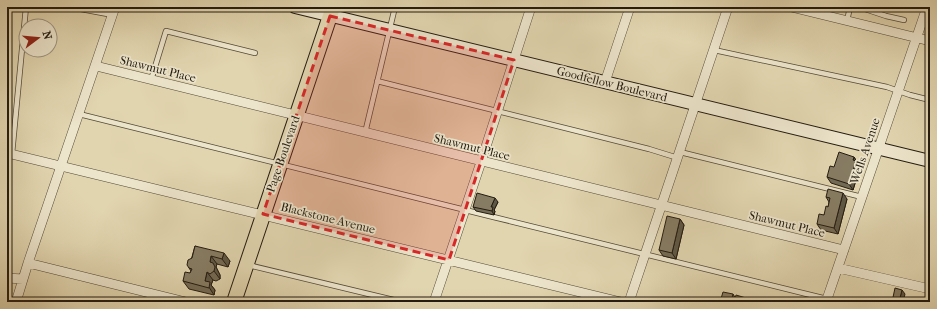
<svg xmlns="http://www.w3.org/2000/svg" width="937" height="309" viewBox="0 0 937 309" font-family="'IM FELL French Canon',serif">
	<rect width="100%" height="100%" fill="#e1d5af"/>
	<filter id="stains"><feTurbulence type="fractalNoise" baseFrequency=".005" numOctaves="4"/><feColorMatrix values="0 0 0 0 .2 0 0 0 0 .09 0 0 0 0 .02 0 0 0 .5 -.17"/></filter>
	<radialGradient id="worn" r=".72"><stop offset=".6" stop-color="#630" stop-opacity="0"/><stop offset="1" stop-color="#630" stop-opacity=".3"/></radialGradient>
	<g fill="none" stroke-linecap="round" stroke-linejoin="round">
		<defs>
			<path id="lane" d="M70,7l43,8
				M859,7l27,9 18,4
				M847,21l3,-14
				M714,50l173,37 23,8 20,5
				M151,80l15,-49 89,22
				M377,81l272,68 29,9
				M79,114c250,61 498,125 748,185
				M365,133l30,-126
				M680,152l182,45
				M12,154l14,-147
				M248,265l154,37"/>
			<path id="street" d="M791,7l139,34
				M96,66l748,184
				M605,82l25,-75
				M7,153l614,149
				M28,263l158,39
				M838,268l92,21
				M7,278l16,1
				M16,302l12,-39 87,-256
				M434,302l47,-140 50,-155
				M629,302l99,-295
				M826,302l101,-295"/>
			<path id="secondary" d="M295,7l635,154"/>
			<path id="primary" d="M234,302l99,-295"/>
		</defs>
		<use href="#lane" stroke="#524a38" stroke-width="6"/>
		<use href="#street" stroke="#524a38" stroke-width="10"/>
		<use href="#secondary" stroke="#231b11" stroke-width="14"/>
		<use href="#primary" stroke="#231b11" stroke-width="16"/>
		<use href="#lane" stroke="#ece4cb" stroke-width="4.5"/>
		<use href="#street" stroke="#ece4cb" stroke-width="9"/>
		<use href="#secondary" stroke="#ece4cb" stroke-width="12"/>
		<use href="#primary" stroke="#e1d5af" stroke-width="14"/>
	</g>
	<path fill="#736b55" stroke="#231b11" d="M854,157l6,10 -7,23 -22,-7 -4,-6z
		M826,197l21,2 -9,35 -17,-4 -4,-6 7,-9 4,-8 1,-5z
		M498,202l-4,8 1,1 -1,4 -18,-4 -3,-4z
		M680,219l4,6 -8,34 -13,-3 -4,-6z
		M195,246l35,15 -2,6 -11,-3 -1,3 4,8v4l-4,2 -3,-1 -2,5 4,5 -1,5 -25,-6 -6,-8 7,-8 1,-2 -2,-3z"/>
	<path fill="#5e5745" stroke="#231b11" d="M854,157l6,10 -7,23 -4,-6z
		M843,193l4,6 -9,35 -4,-6z
		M495,198l3,4 -4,8 1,1 -1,4 -2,-4 -1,-4z
		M680,219l4,6 -8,34 -4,-6z
		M224,253l6,8 -2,6 -6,-8z
		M211,256l6,8 -1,3 4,8v4l-6,-8 -4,-9z
		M207,272l6,8 -2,5 4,5 -1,5 -9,-14z
		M902,290l3,4 -2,8h-4z
		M733,294l3,5 -1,3h-4z
		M746,298l3,4h-4z"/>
	<path fill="#867c63" stroke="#231b11" d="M839,152l15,5 -1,3 3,1 -7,23 -22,-7 3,-11 4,1z
		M828,189l15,4 -9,35 -17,-4 2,-10 5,1 2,-9 2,1 2,-9 -4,-1z
		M477,193l18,5 -4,9h2l-1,4 -19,-4z
		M667,216l13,3 -8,34 -13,-3z
		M195,246l29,7 -2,6 -11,-3 -1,6 3,1 2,4 -1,4 -4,3 -3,-2 -2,9 5,1 -1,6 -26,-7 2,-9 5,1 2,-4 -3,-1 -2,-3 1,-5 4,-2z
		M895,288l7,2 -3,12h-7z
		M723,292l10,2 -2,8h-11z
		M736,295l10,3 -1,4h-11z
		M749,298l11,3 -1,1h-11z"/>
	<path fill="#d62828" fill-opacity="0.2" stroke="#d62828" stroke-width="3" stroke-dasharray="8 5" stroke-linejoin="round" d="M330,16l184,44 -65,200 -186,-46z"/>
	<g text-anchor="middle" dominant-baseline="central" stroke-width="3.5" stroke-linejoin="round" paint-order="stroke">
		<g font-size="12" fill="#231b11" stroke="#ece4cb">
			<text transform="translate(158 69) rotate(14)">Shawmut Place</text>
			<text transform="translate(612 84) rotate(14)">Goodfellow Boulevard</text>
			<text transform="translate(472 147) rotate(14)">Shawmut Place</text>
			<text transform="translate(865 151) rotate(-71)">Wells Avenue</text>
			<text transform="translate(283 154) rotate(-71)">Page Boulevard</text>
			<text transform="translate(328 218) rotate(14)">Blackstone Avenue</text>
			<text transform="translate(787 224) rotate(14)">Shawmut Place</text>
		</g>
	</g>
	<rect width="937" height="309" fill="none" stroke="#e1d5af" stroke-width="24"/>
	<rect x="8" y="8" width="921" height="293" fill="none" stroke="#231b11" stroke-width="2"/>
	<rect x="12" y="12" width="913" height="285" fill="none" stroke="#231b11"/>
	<g transform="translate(38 38) rotate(74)"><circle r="19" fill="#ece4cb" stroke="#9c9481"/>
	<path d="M0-3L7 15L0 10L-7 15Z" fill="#8f2418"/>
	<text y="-6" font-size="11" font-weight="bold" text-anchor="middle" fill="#231b11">N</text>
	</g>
	<rect width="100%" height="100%" filter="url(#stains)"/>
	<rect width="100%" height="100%" fill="url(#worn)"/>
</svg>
